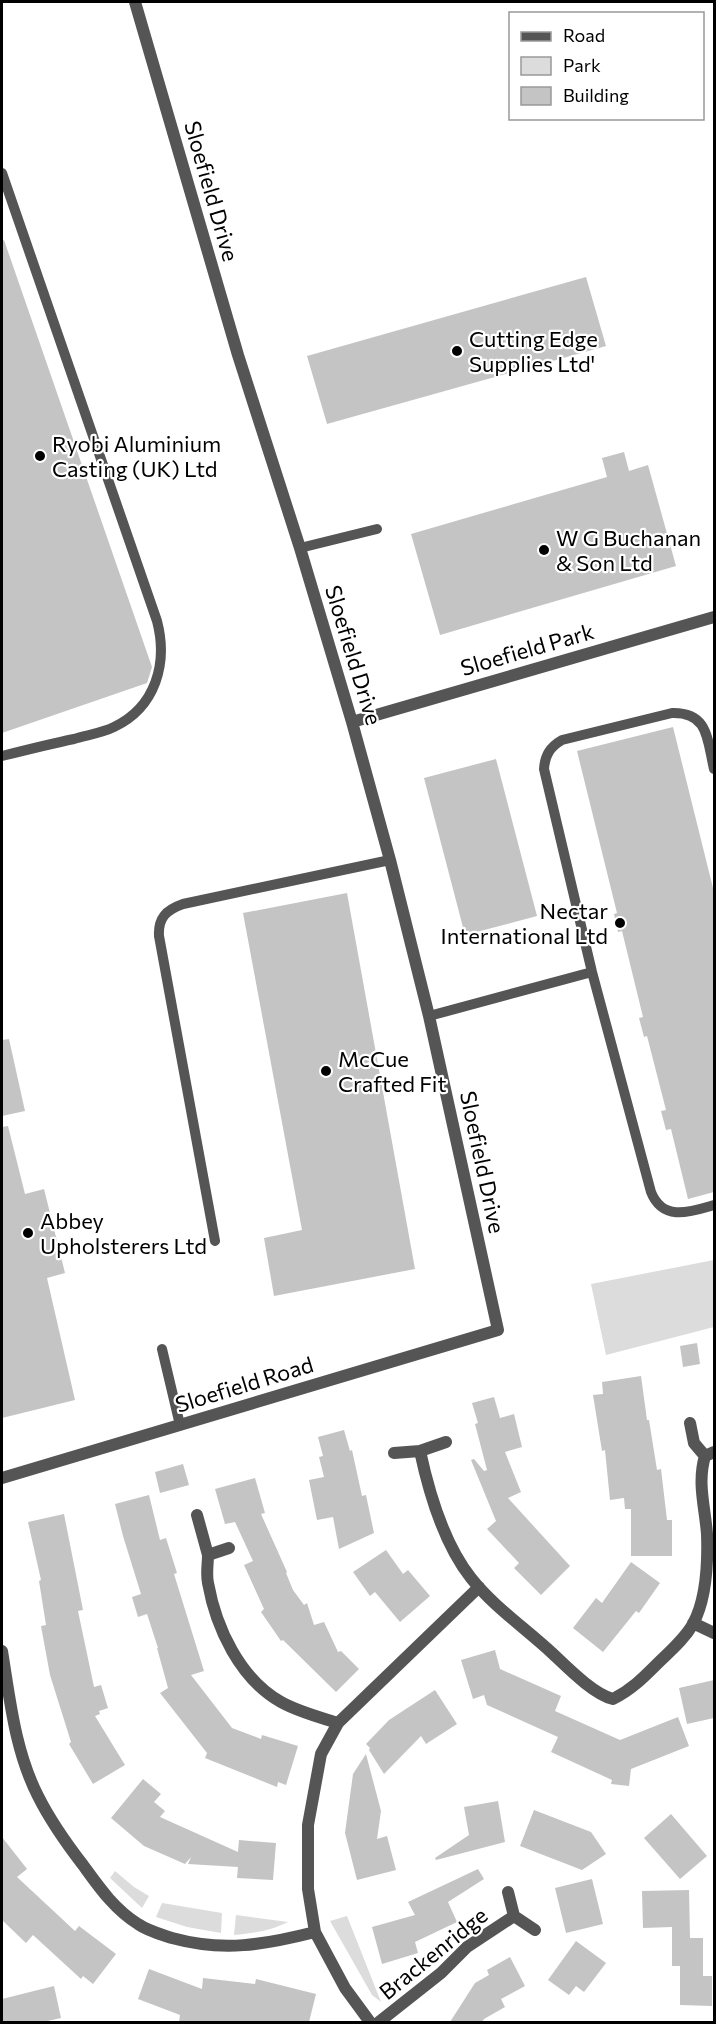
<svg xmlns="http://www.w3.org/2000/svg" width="716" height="2024" viewBox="0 0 716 2024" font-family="Commissioner,sans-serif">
	<rect width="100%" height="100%" fill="#fff"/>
	<path fill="#dcdcdc" d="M714,1260v67l-108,28 -15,-71z
		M115,1871l19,16 15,9 -7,12 -32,-30z
		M162,1903l60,10 -1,20 -34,-6 -31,-10z
		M236,1915l52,7c-18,9 -34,11 -54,13z
		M347,1916l34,86 -9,-7 -42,-74z"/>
	<path fill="#c4c4c4" d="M4,240l148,427 -5,16 -145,50v-492z
		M586,277l20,69 -279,78 -20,-68z
		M624,452l5,19 19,-6 28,101 -236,69 -29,-101 196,-57 -5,-19z
		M673,727l41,165v300l-26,7 -17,-70 -5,1 -5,-19 5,-1 -19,-74 -3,1 -5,-19 4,-1 -21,-86 -4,1 -4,-18 3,-1 -40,-162z
		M496,759l41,157 -72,19 -41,-157z
		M347,893l68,376 -141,27 -10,-58 38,-8 -59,-317z
		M9,1039l16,72 -23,5v-76z
		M8,1126l17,68 19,-5 21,84 -18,5 28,122 -73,18v-291z
		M697,1343l3,21 -17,3 -3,-21z
		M641,1376l6,44h2l8,50 4,-1 6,51h5v36h-41v-47h-6l-1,-11 -14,2 -5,-50 -3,1 -9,-56 10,-1 -1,-12z
		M494,1397l6,21 14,-4 8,33 -17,5 16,40 -13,6 62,68 -29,29 -27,-27 5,-5 -32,-34 9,-8 -25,-61 3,-1 10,12 3,-1 -12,-46 3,-1 -6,-20z
		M344,1430l6,21 2,-1 10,46 4,-1 8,38 -35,16 -6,-32 -16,3 -8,-40 15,-3 -5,-20 4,-1 -5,-19z
		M183,1464l6,21 -29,8 -5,-21z
		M255,1478l10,35 -4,1 26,58 -1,1 7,17 11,15 3,-2 7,22 10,-3 14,30 3,-1 18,18 -23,23 -53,-52 -2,1 -20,-29 3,-3 -20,-44 9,-4 -18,-39 -10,2 -10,-35z
		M149,1495l11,45 6,-2 11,35 -3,1 30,97 -13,4 41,53 29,11 1,-4 36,11 -12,39 -8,-3 -1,5 -72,-29 2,-5 -47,-60 8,-5 -11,-40h1l-11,-34 -9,3 -6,-20 9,-3 -18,-58 -8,-32z
		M64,1514l19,96 -5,1 16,76 7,-2 7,23 -9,3 1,3 -5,2 30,49 -32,19 -24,-40 2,-2 -21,-67 -9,-49 5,-1 -7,-44 2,-1 -13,-58z
		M386,1550l17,24 5,-4 22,26 -30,26 -25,-30 -5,4 -17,-24z
		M631,1562l29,21 -21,30 -3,-2 -33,41 -30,-24 23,-30 6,5z
		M495,1650l5,19 61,27 -6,15 65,29 58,-23 11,29 -58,23 -2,17 -18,-2 1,-4 -61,-28 7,-15 -71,-32 -3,-10 -11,4 -12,-39z
		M714,1680v38l-27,6 -8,-36z
		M435,1690l22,34 -31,20 -5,-8 -37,38 -15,-24 1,-2 -4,-4 23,-24z
		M366,1754l15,57 -4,28 10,-3 9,34 -39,10 -12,-47 8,-59z
		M143,1779l18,15 -7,8 11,9 -5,6 78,35 1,-12 37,3 -3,37 -36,-2 1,-11 -50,-3 3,-7 -6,7 -41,-18 -33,-28z
		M498,1801l7,41 -69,18 -1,-2 34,-23 -5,-28z
		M534,1810l57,22 15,22 -24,16 -62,-24z
		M671,1814l36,42 -27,23 -36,-41z
		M2,1837l25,32 -10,8 58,54 4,-5 37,28 -23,30 -10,-8 -2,3 -48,-44 -7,8 -24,-23z
		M478,1869l6,10 -36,23 9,20 -42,20 3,11 -36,11 -10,-37 43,-12 -7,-13z
		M592,1879l11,45 -37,9 -11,-45z
		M689,1890l1,48h13v38h9v30l-32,-1v-39h-8v-39l-29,1 -1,-37z
		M576,1941l30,22 -22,29 -8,-6 -7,9 -21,-15z
		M510,1957l15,29 -24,13 4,8 -21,12 -2,3h-32l25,-39 14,-8 -2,-5z
		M149,1969l53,20 1,-11 52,6 1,-5 60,15 -7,28h-130l1,-7 -42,-16z
		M54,1986l7,32 -18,4h-41v-23z"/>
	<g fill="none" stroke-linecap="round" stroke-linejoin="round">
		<path stroke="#555" stroke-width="10" d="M2,173l155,448c11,42 -1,86 -43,106 -12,6 -27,8 -40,12 -24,5 -48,11 -72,17
			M300,548l77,-19
			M714,769c-7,-29 -5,-57 -42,-56l-110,27c-12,7 -17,15 -18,29l48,203 59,220c12,30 39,20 63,13
			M429,1016l163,-44
			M215,1241l-56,-305c-1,-18 7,-26 24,-32l207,-44
			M162,1349l18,76"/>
		<path stroke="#555" stroke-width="12" d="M352,722l362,-105
			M690,1423l4,20 11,13
			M420,1451c9,42 24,93 51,127 22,28 54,50 81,75 15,14 41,41 61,46 18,-9 30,-21 43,-34 13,-13 28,-25 37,-41 14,-26 15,-62 14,-90 -2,-27 -10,-51 -2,-78l9,-4
			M394,1453l26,-2 26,-9
			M2,1478l496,-148 -69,-314 -39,-156 -38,-138 -52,-174 -62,-193 -103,-353
			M197,1515l11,40 21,-7
			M208,1555c0,9 -2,19 0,28 8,45 32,96 73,119 18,10 38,15 57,21
			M693,1623l21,10
			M2,1651c8,49 13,100 36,145 12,24 28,47 45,69 16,22 31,44 55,59 10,7 22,10 34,14 51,14 92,7 143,-6
			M508,1892l6,24 21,14
			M370,2022l-25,-34 -30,-56 -7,-43v-64l13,-71 17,-31 141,-136
			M379,2022l62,-49 26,-26 47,-31"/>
	</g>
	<g fill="#000" stroke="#fff" stroke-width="2">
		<circle cx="457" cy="351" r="6"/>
		<circle cx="40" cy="456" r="6"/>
		<circle cx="544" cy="550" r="6"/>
		<circle cx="620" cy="923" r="6"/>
		<circle cx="326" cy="1071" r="6"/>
		<circle cx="28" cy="1233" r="6"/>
	</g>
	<g text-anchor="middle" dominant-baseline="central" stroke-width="4.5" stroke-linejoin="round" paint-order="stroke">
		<g font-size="22" fill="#000" stroke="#fff">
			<text transform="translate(212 191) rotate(74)">Sloefield Drive</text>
			<text transform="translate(527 649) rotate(-16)">Sloefield Park</text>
			<text transform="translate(354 655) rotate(73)">Sloefield Drive</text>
			<text transform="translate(483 1162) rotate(78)">Sloefield Drive</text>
			<text transform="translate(244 1384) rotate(-17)">Sloefield Road</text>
			<text transform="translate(433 1953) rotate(-39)">Brackenridge</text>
		</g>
		<g font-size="22" fill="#000" stroke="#fff" text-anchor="start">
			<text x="469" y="338">Cutting Edge<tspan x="469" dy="25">Supplies Ltd'</tspan></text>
			<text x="52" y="443">Ryobi Aluminium<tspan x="52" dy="25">Casting (UK) Ltd</tspan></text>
			<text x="556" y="537">W G Buchanan<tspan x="556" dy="25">&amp; Son Ltd</tspan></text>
			<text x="608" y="910" text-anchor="end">Nectar<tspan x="608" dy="25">International Ltd</tspan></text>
			<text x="338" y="1058">McCue<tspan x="338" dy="25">Crafted Fit</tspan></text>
			<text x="40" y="1220">Abbey<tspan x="40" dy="25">Upholsterers Ltd</tspan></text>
		</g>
	</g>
	<rect width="716" height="2024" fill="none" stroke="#000000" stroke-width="6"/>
	<rect x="509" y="12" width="195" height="108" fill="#ffffff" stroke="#999999" stroke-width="1.5"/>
	<rect x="521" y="32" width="30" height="9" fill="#555555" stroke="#999999" stroke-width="1.5"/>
	<text x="563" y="42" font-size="18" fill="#000000">Road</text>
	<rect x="521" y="57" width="30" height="18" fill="#dcdcdc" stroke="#999999" stroke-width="1.5"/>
	<text x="563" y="72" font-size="18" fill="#000000">Park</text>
	<rect x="521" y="87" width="30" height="18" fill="#c4c4c4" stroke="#999999" stroke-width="1.5"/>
	<text x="563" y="102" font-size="18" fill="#000000">Building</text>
</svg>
